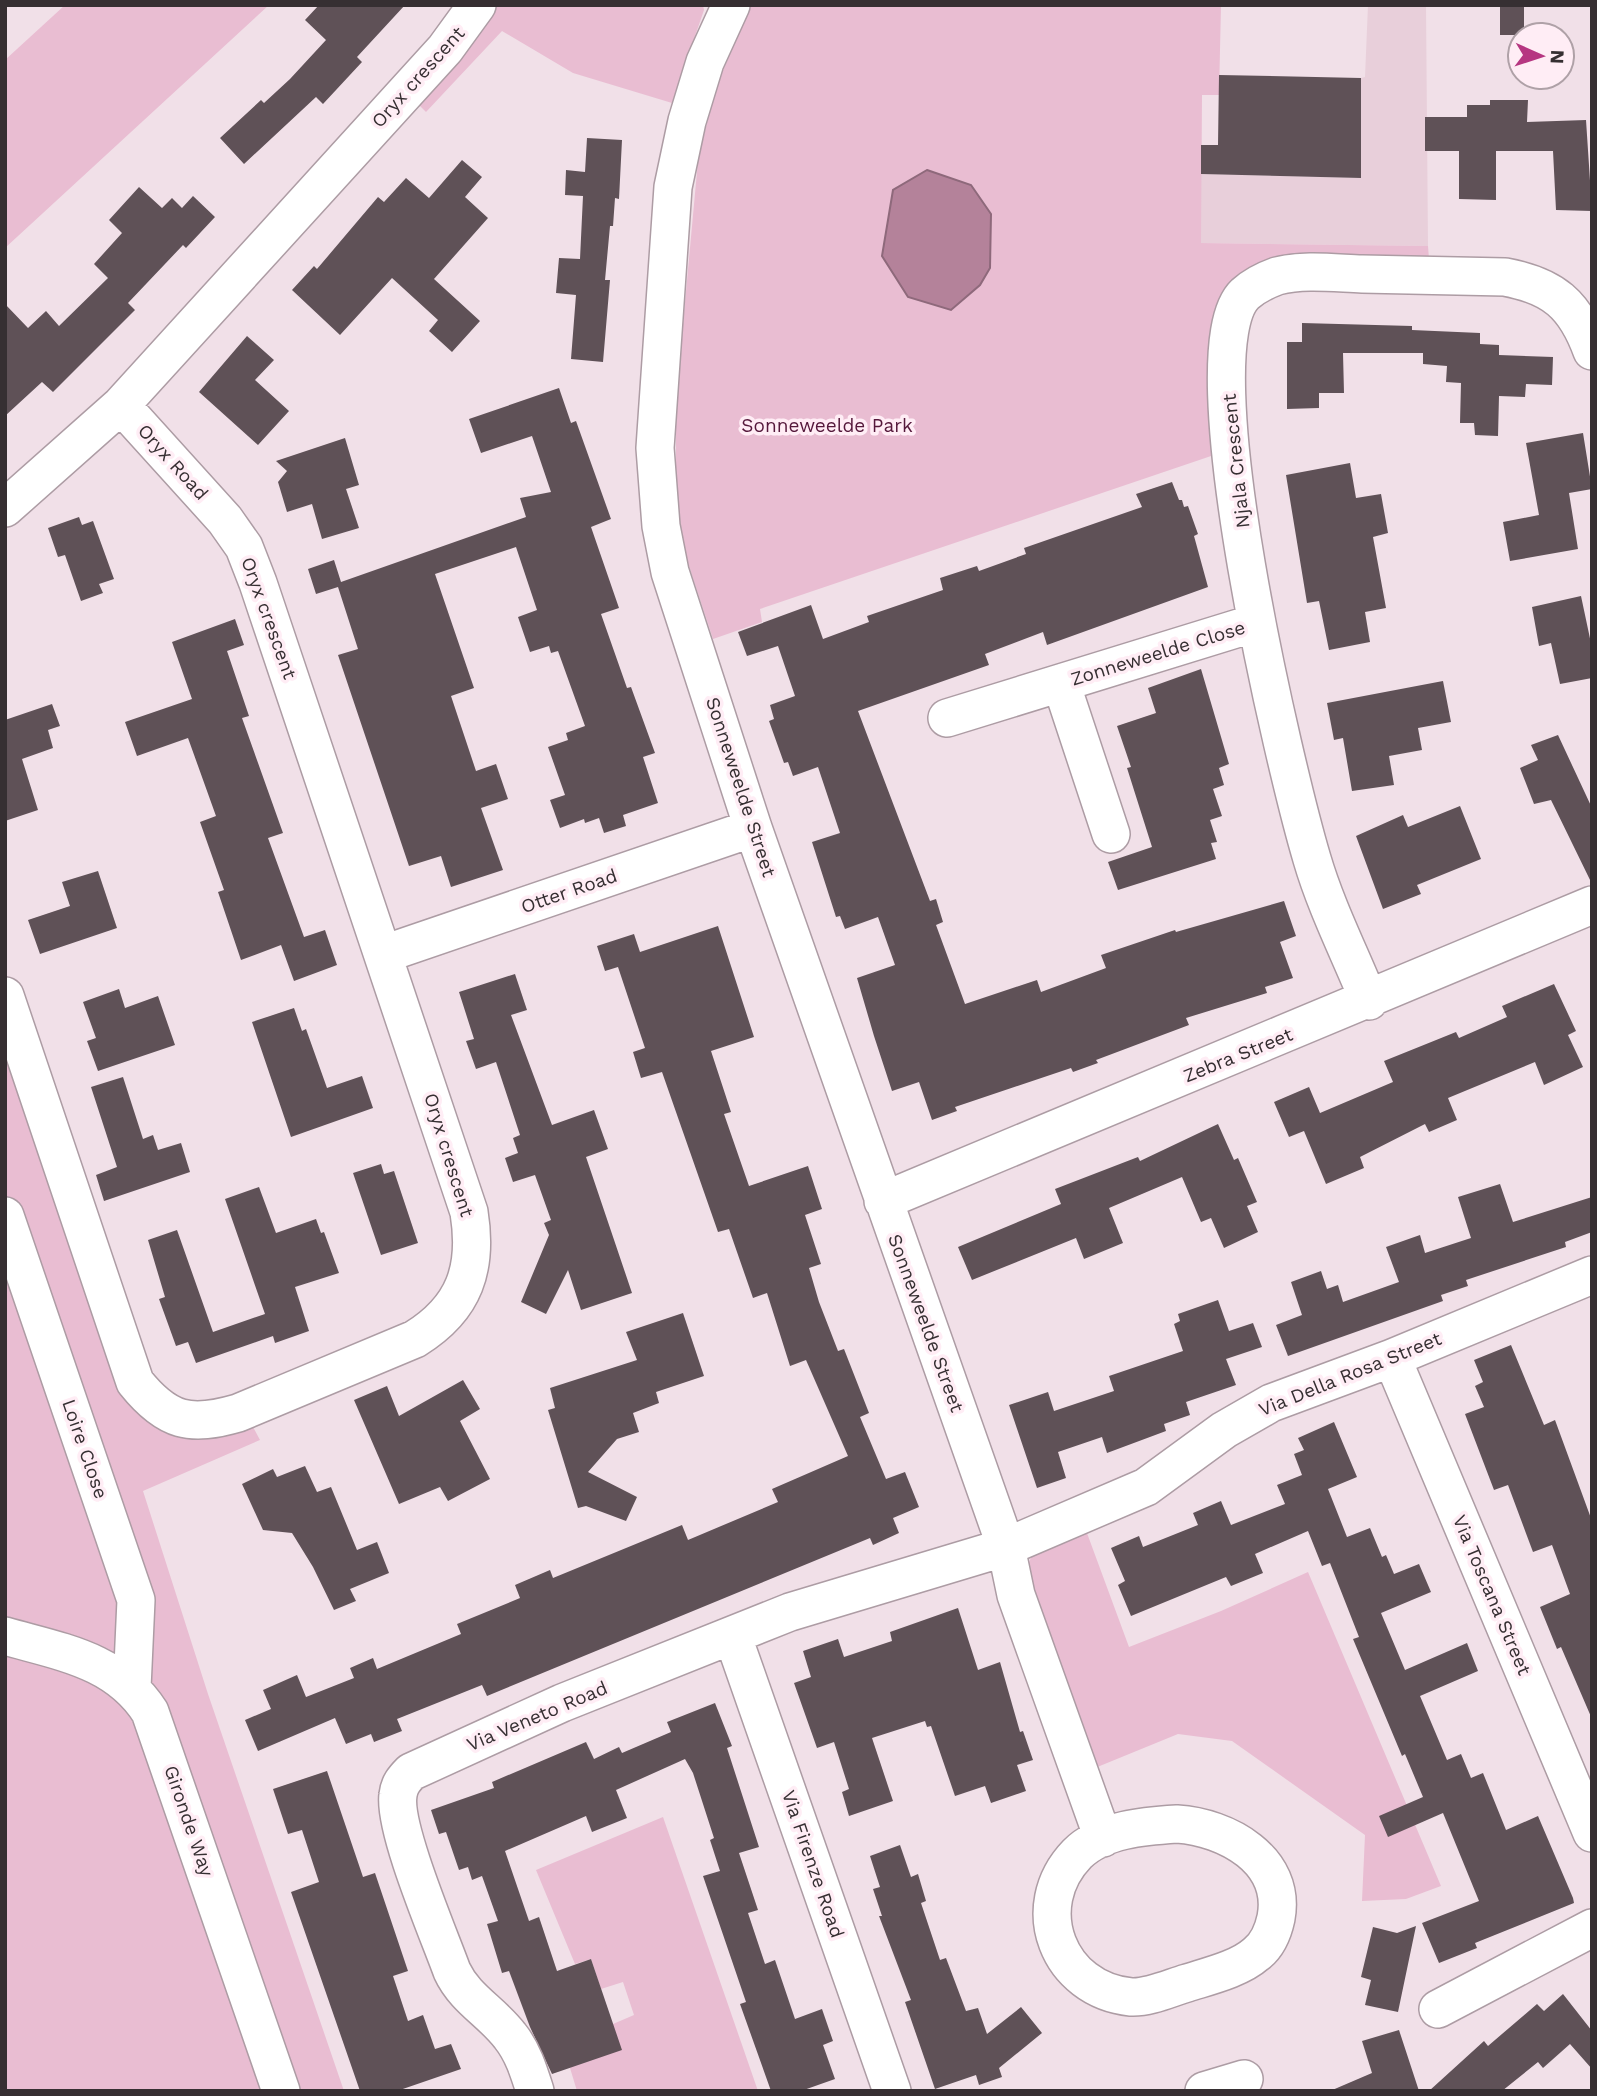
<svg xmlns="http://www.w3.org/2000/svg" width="1597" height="2096" viewBox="0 0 1597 2096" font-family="'Work Sans',sans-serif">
	<rect width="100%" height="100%" fill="#f1e0e8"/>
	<path fill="#e8cfda" d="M1368,5h58l2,241 -227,-3v-69l160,4v-100l4,-1z"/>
	<path fill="#e9bdd2" d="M65,5h204l-264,243v-188z
		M496,5h207l1,5 -32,93 -99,-30 -71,-42 -76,81 -8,-8 69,-83z
		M751,5h470l-2,90h-17l-1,148 227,3 1,13 -182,15 -30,180 -457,155 2,13 -49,17 -25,-76 -12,-60v-103l22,-239 17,-72z
		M5,1047l131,363c35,36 74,33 117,17l7,13 -117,51 65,203 136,397h-339z
		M1084,1525l45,122 92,-36 87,-39 133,314 -35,13 -44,2 3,-66 -133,-94 -54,-7 -88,36 -64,-201 8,-18z
		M663,1817l95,274h-181l-7,-23 43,-44 21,-9 -11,-33 -22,7 -10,-30 -16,5 -39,-94z"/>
	<path fill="#b4829a" stroke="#8e697b" stroke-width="2" d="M927,170l44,15 20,29 -1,54 -10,17 -29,25 -43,-13 -26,-41 11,-66z"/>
	<path fill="#5f5157" d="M319,5h86l-48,52 5,5 -39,42 -7,-7 -72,67 -24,-26 41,-38 3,3 26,-24 36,-39 -21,-20z
		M1500,5h24v30h-24z
		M1219,75l142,3v100l-160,-4v-29h17z
		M1490,100h38l-1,22 59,-2 6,91 -36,-1 -3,-59h-57v49l-37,-1v-48h-34v-34h42v-12h23z
		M587,138l35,2 -3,59 -4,-1 -2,28h-3l-5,54h5l-7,82 -32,-3 5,-64 -20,-2 3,-35 21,1 3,-63 -18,-1 1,-25 19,2z
		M462,160l20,17 -17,20 23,21 -54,61 46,42 -28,31 -23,-21 9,-11 -46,-42 -52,57 -48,-45 22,-24 3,3 61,-72 6,5 22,-24 23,20z
		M139,187l23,21 10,-10 10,10 11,-12 22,21 -29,31 -3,-3 -55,58 7,7 -82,82 -11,-10 -37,34v-112l23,24 18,-17 13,15 49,-48 -14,-14 28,-31 -13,-13z
		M1302,323l110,3v4l68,3v11l19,1v10l54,2 -1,28 -26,-1 -1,13 -26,-1 -1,40 -23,-1 -1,-12h-14l1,-40 -15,-1 1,-16 -24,-2v-11h-80l1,40h-25v15l-32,1v-67h15z
		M247,336l27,24 -19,20 34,31 -31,34 -59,-53z
		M559,388l12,35 5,-2 35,98 -20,8 28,81 -18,6 26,74 4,-1 24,66 -12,4 15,46 -35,12 3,11 -22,7 -5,-15 -14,5 -1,-4 -24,9 -10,-28 15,-5 -17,-48 20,-7 -2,-7 19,-7 -27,-75 -7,2 -2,-7 -19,6 -12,-35 19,-7 -21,-63 -81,27 39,114 -23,8 25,75 20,-7 12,35 -27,9 22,62 -52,17 -10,-31 -32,10 -71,-211 20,-6 -20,-62 -22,7 -8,-25 26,-9 7,22 185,-65 -6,-19 31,-6 -19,-56 -51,17 -12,-34z
		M1583,433l9,56 -23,4 9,56 -68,12 -7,-39 36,-7 -13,-72z
		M345,438l14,47 -13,4 13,39 -37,11 -10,-35 -25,8 -9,-30 9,-11 -11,-10z
		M1350,463l6,35 25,-4 7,39 -15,4 13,71 -21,4 5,30 -41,8 -10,-49 -12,2 -21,-128z
		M1172,482l7,18h3l2,7 4,-1 10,28 -4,2 14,51 -161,58 -4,-13 -58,22 4,11 -131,46 72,190 6,-2 7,23 -7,3 29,79 72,-24 4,12 65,-24 -5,-13 74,-25 1,2 108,-31 12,35 -16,6 13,36 -28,9 2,6 -81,25 3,7 -93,35 2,3 -25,9 -2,-4 -116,39 2,4 -25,9 -13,-38 -27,9 -18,-55 -17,-58 38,-13 -17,-48 -33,12 -5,-13 -4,1 -24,-75 28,-9 -22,-66 -25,9 -5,-14 -4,1 -15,-42 5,-2 -4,-14 25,-9 -17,-50 -31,10 -9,-24 73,-27 12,34 46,-17 -2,-6 76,-26 -3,-12 37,-12 2,5 47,-17 -2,-6 118,-41 -6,-13z
		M79,517l3,8 11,-4 21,58 -15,5 4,9 -22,8 -16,-46 -7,2 -10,-29z
		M1581,596l11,52v30l-32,6 -9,-41 -12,3 -7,-39z
		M235,619l9,26 -17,6 22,65 -7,2 41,115 -15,5 36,99 21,-7 12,35 -43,16 -13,-36 -40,15 -23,-68 6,-2 -24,-68 16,-6 -28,-78 -51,18 -12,-34 67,-23 -20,-57z
		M1201,669l28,95 -10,4 5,17 -11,4 9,27 -12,4 7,22 -6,1 5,16 -98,31 -10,-28 44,-15 -25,-79 4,-1 -14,-41 39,-13 -8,-25z
		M1443,681l8,41 -33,6 4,22 -33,6 5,29 -42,6 -9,-53 -9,2 -7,-37z
		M52,704l8,22 -12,4 5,18 -31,11 16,51 -33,11v-101z
		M1558,735l34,73v76l-41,-84 -17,4 -14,-36 18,-8 -7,-15z
		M1460,806l21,53 -64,26 4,9 -38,15 -27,-73 47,-21 5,12z
		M98,871l19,57 -77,26 -12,-34 42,-14 -8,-24z
		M718,926l36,111 -43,14 20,61 -7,2 25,72 59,-20 14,43 -17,6 16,49 -12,4 10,34 19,49 6,-2 25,64 -9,4 26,62 19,-7 14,35 -26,11 6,15 -26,12 -3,-7 -383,158 -5,-11 -85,34 5,12 -28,11 -3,-8 -25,10 -11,-26 -77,33 -13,-31 26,-11 -8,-19 34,-15 9,22 48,-19 -4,-10 23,-10 4,11 84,-35 -4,-10 63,-26 -5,-13 35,-15 3,8 129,-53 6,15 90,-38 -6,-13 76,-33 -42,-96 -16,6 -23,-73 -14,5 -24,-69 -11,3 -56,-160 -21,6 -8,-26 12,-4 -27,-81 -13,4 -8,-25 37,-12 6,18z
		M515,974l12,36 -16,5 41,110 42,-15 14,39 -22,8 46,136 -51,17 -13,-40 -22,44 -25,-12 28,-67 -5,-12 7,-3 -16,-45 -22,7 -8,-24 13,-5 -5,-15 7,-3 -24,-73 -20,7 -10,-28 8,-2 -15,-47z
		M1554,984l22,47 -8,4 15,32 -39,18 -9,-23 -87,36 9,22 -28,12 -4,-8 -65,33 4,11 -38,16 -22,-53 -15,6 -15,-35 35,-15 11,26 73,-31 -9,-21 72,-29 3,6 48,-21 -5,-11z
		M119,989l6,19 33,-12 17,49 -77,26 -11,-30 9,-3 -13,-36z
		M294,1008l8,23 4,-2 21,59 35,-12 11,32 -82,29 -39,-115z
		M123,1077l20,62 10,-4 5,15 23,-7 9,29 -86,29 -8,-26 21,-8 -26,-80z
		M1218,1124l16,36 4,-2 19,44 -10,4 11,26 -34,16 -13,-30 -10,4 -19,-45 -73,31 14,35 -39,16 -8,-21 -104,42 -14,-33 103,-43 -6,-15 83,-32 2,4z
		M381,1164l3,10 10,-3 24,72 -37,12 -28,-82z
		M1500,1184l13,38 79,-25v35l-27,10 1,5 -100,33 2,6 -27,9 2,6 -155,55 -12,-31 26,-10 -11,-33 30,-11 6,18 11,-4 5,17 56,-20 -13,-35 34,-12 5,18 46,-15 -13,-41z
		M259,1187l17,46 40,-14 5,14 3,-1 15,41 -44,14 14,44 -34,12 -2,-7 -77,27 -8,-21 -12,4 -17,-47 6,-2 -17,-57 29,-10 36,102 52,-18 -40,-115z
		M1218,1300l11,31 24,-8 9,24 -36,12 10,26 -50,17 4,13 -26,9 2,7 -59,22 -5,-16 -44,15 8,26 -29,10 -28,-83 39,-13 6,19 60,-20 -5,-15 74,-25 -9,-27 6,-3 -2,-7z
		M683,1313l21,63 -48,16 3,11 -26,10 6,19 -22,7 -29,33 49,25 -11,24 -40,-15 -8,2 -30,-98 7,-2 -5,-20 87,-28 -11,-28z
		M1511,1345l33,80 11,-5 37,101v198l-31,-72 -4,2 -17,-42 30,-13 -18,-49 -19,7 -25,-67 -14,5 -29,-76 19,-7 -9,-21 8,-4 -9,-22z
		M463,1380l17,29 -20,12 30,58 -42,22 -8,-14 -41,17 -45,-104 33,-14 12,30z
		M1334,1422l23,55 -29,12 19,48 23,-9 12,29 4,-2 8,19 25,-10 12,28 -50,21 24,57 62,-27 11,28 -58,25 27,64 14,-6 10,24 12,-5 23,57 32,-14 35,82 1,5 -99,40 2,5 -38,15 -17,-40 57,-22 -36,-88 -55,24 -9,-21 44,-19 -18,-43 -3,2 -49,-117 6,-2 -29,-74 -8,3 -14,-35 -53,23 8,19 -32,13 -5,-9 -95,39 -13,-31 7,-4 -14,-33 28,-12 4,11 55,-22 -5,-12 28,-12 10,24 54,-21 -8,-19 25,-10 -8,-21 10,-4 -6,-12z
		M305,1466l12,26 14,-5 26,63 20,-8 12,31 -39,16 6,12 -22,9 -21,-43 -21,-34 -29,-3 -21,-46 31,-15 4,8z
		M958,1608l20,62 22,-8 20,70 3,-1 10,29 -16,5 9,26 -35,12 -6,-17 -30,10 -24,-70 -4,1 -2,-6 -53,17 21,63 -44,15 -7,-24 7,-3 -15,-47 -17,6 -23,-65 17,-6 -8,-26 35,-12 6,18 48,-16 -2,-9z
		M715,1703l17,43 -5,2 32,99 -20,6 19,57 -10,3 17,51 10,-4 20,59 27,-10 11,32 -10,4 12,34 -34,12h-30l-31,-87 6,-2 -43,-126 17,-5 -10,-31 4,-2 -21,-65 -8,-14 -69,31 11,28 -35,14 -6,-16 -81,35 24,70 10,-4 18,54 34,-12 31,91 -70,24 -22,-47 -21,-56 -7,2 -15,-49 11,-3 -16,-45 -10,4 -4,-13 -9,3 -13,-38 -7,2 -8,-24 63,-22 -2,-6 94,-40 8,17 25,-12 3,6 49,-21 -4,-10z
		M327,1771l36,106 12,-4 33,98 -15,5 15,45 15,-6 12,34 16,-5 10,25 -64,22h-37l-69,-199 28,-10 -17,-52 -14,4 -15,-45z
		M900,1845l11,32 7,-3 8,27 -5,2 19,57 6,-2 20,53 12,-3 9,26 34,-27 21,26 -43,35 3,9 -23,8 -3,-10 -41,14 -30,-87 6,-2 -32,-84h3l-9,-27 7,-2 -10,-31z
		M1416,1926l-18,86 -33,-7 6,-25 -10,-3 12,-50 24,6z
		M1563,1994l29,37v38l-22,-25 -27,24 -5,-6 -36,29h-73l55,-50 4,5 49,-42 7,7z
		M1399,2030l20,61h-89l42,-18 -10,-32z"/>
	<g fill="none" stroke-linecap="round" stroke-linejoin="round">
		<defs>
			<path id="minor" d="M731,5l-26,57 -18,59 -14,66 -18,261 6,78 9,46 83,256 253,719 10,48 87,243
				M5,508l116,-103 324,-356 32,-44
				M1061,683l50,151
				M947,718l308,-95
				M384,954l369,-126
				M5,996l130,386c32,40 55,45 103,31l177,-74c50,-31 63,-71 54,-127l-211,-629 -14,-36 -19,-27 -104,-115
				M1369,1001c-19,-47 -43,-94 -57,-142 -25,-84 -127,-508 -67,-565 9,-8 21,-14 32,-18 27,-7 57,-3 85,-2 47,1 95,2 143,3 48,9 70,27 87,74
				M883,1201l709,-296
				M5,1216l131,384 -4,88
				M1392,1358l200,475
				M5,1636c56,16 112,24 145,76l131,379
				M733,1637l159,454
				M1177,1824c49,3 110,36 99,94 -3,14 -8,27 -20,36 -17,15 -47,22 -69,29 -17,5 -38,15 -56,14 -73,-7 -105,-90 -54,-143 25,-25 68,-28 100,-30z
				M1438,2009l154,-81
				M535,2091c-6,-19 -12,-39 -25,-55 -18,-24 -45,-37 -58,-65 -13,-36 -59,-143 -54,-176 1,-10 6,-16 13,-23l151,-69 228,-91 216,-65 140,-60 78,-57 47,-27 121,-45 200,-83
				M1204,2091l40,-12"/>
		</defs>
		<use href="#minor" stroke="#ad9ca4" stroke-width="40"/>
		<use href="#minor" stroke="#fff" stroke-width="37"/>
	</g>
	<g text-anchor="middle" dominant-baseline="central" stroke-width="7" stroke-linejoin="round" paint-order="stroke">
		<g font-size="19" fill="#362f32" stroke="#ffedf5">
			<text transform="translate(418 77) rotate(-48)">Oryx crescent</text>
			<text transform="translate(1236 461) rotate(-96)">Njala Crescent</text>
			<text transform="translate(173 462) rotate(48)">Oryx Road</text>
			<text transform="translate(269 618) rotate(70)">Oryx crescent</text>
			<text transform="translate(1158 653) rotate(-17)">Zonneweelde Close</text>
			<text transform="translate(741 787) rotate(72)">Sonneweelde Street</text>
			<text transform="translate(569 891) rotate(-19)">Otter Road</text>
			<text transform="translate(1238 1055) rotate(-22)">Zebra Street</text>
			<text transform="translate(449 1155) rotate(73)">Oryx crescent</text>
			<text transform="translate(926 1323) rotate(70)">Sonneweelde Street</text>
			<text transform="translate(1350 1374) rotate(-22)">Via Della Rosa Street</text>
			<text transform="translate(85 1449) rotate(71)">Loire Close</text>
			<text transform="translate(1492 1595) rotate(67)">Via Toscana Street</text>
			<text transform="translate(537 1716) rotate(-23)">Via Veneto Road</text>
			<text transform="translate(189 1821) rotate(71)">Gironde Way</text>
			<text transform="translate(813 1864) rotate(71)">Via Firenze Road</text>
		</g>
		<g font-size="19" fill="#55183b" stroke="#ffedf5">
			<text x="827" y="425">Sonneweelde Park</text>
		</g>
	</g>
	<rect width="1597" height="2096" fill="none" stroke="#362f32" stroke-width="14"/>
	<g transform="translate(1541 56) rotate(93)"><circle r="33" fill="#ffedf5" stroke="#afa1a7" stroke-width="2"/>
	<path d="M0-5L12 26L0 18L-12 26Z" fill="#b63681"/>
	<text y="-10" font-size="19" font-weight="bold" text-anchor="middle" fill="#362f32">N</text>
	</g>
</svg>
